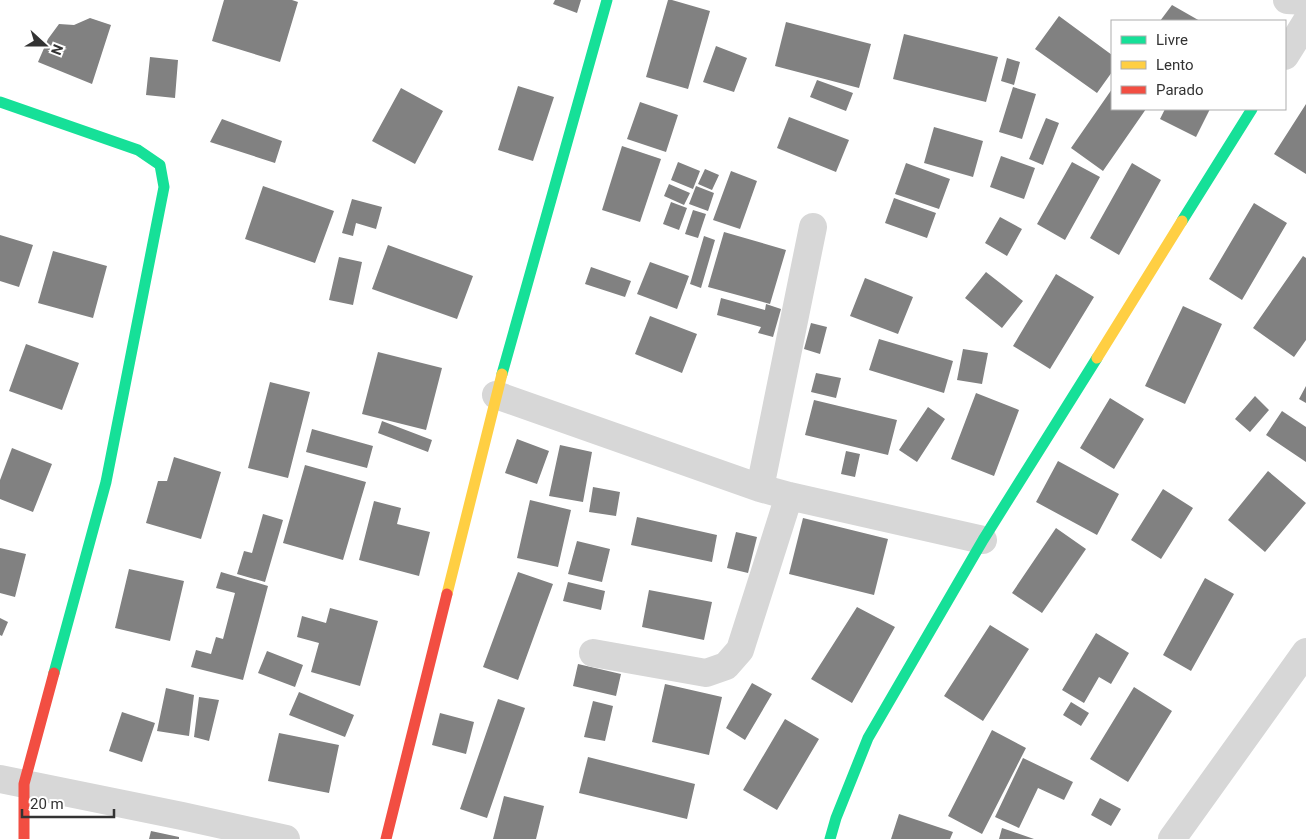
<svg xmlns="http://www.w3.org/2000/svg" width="1306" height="839" viewBox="0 0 1306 839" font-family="Roboto,sans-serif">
	<rect width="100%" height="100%" fill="#fff"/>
	<path fill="#818181" d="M224,0h68l6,2 -18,60 -68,-21z
		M555,0h26l-4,13 -24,-9z
		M668,0h4l38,11 -22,78 -42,-12z
		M1172,5l28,16h-40z
		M1059,16l53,39v17l-15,21 -62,-44z
		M90,18l21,7 -19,59 -54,-22 10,-23 11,-15 15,1z
		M786,22l85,22 -12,44 -84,-22z
		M904,34l94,23 -12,45 -93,-23z
		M716,46l31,12 -13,34 -31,-10z
		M150,57l28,3 -3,38 -29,-3z
		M1007,58l13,4 -6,23 -13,-4z
		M817,80l36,13 -7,18 -36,-14z
		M518,86l36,11 -21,64 -35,-11z
		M1013,87l23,7 -14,45 -23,-7z
		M401,88l42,23 -28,53 -43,-23z
		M1112,89v20h34l-43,62 -32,-23z
		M640,102l38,13 -12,37 -39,-13z
		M1306,104v70l-32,-20z
		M1165,109h45l-14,28 -36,-18z
		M789,117l60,23 -13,32 -59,-24z
		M1046,118l13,5 -16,42 -14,-6z
		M222,119l60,22 -7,22 -65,-21z
		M934,127l49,14 -10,36 -49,-14z
		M622,146l39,13 -21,63 -38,-12z
		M1001,156l34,12 -11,31 -34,-12z
		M678,162l22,9 -7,18 -22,-9z
		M1072,162l28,15 -35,63 -28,-16z
		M906,163l44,16 -11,30 -44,-15z
		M1132,163l29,17 -42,75 -29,-17z
		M705,169l14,6 -7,15 -14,-6z
		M731,171l26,10 -17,48 -27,-9z
		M669,184l21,9 -6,12 -20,-9z
		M263,186l71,25 -19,52 -70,-24z
		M696,186l18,7 -6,18 -19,-7z
		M894,198l42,15 -9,25 -42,-15z
		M352,199l30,8 -6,22 -20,-6 -3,13 -11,-3z
		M671,202l16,6 -8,22 -16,-6z
		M1254,203l33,20 -45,77 -33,-21z
		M693,210l13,4 -8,24 -13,-4z
		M1000,217l22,12 -15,27 -22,-13z
		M724,232l62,18 -16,54 -62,-17z
		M0,235l33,10 -14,42 -19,-6z
		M704,236l11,4 -14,48 -11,-4z
		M388,245l85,31 -16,43 -85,-30z
		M53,251l54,15 -14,52 -55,-15z
		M1303,256l3,2v82l-12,17 -41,-29z
		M339,257l23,5 -9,43 -24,-5z
		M650,262l39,14 -12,33 -40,-15z
		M591,267l40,14 -6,16 -40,-13z
		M986,272l37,29 -21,27 -37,-30z
		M1056,274l38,23 -44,72 -37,-23z
		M865,278l48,19 -15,37 -48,-18z
		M721,298l44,12 1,-6 15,5 -8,28 -15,-4 3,-6 -44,-12z
		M1183,306l39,18 -37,80 -40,-18z
		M650,316l47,18 -15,39 -47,-19z
		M811,323l16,4 -7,27 -16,-5z
		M879,339l74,22 -9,32 -75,-23z
		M26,344l53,19 -17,47 -53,-19z
		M963,349l25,4 -6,31 -25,-4z
		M378,352l64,16 -16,62 -64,-16z
		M816,373l25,5 -5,20 -25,-6z
		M270,382l40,10 -22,86 -40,-10z
		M1306,386v17l-7,-4z
		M976,393l43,17 -25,66 -43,-17z
		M1255,396l14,14 -19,22 -15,-13z
		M1110,398l34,21 -30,50 -34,-21z
		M814,400l83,20 -9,35 -83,-20z
		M928,407l17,12 -28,43 -18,-12z
		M1282,411l24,16v35l-40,-27z
		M382,421l50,19 -4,12 -50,-19z
		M312,429l61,17 -6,22 -61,-16z
		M517,439l32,12 -12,33 -32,-11z
		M560,445l32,7 -9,50 -34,-6z
		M12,448l40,16 -19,48 -33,-13v-19z
		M846,451l14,3 -5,23 -14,-3z
		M174,457l47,15 -20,67 -55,-16 12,-42h9z
		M1058,461l61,33 -22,41 -61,-33z
		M305,465l61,17 -23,78 -60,-17z
		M1268,471l38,32 -41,49 -37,-32z
		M593,487l27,5 -4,24 -27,-4z
		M1163,489l30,19 -32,51 -30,-19z
		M530,500l41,10 -13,57 -41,-9z
		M374,501l27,7 -4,16 33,8 -11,44 -60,-16z
		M263,514l20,6 -18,62 -28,-8 7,-23 8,2z
		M637,517l80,18 -5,27 -81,-17z
		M803,518l85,21 -14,56 -85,-21z
		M1056,528l30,21 -44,64 -30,-20z
		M736,532l21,5 -9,36 -21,-5z
		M577,541l33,8 -8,33 -34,-8z
		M0,548l26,6 -11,43 -15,-4z
		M129,569l55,12 -14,60 -55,-13z
		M221,572l47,14 -25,94 -52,-13 5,-17 15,4 5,-17 7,2 12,-46 -19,-5z
		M518,572l35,12 -35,96 -35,-13z
		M1205,578l29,16 -43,77 -28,-16z
		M568,582l37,9 -4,19 -38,-9z
		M649,590l63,12 -8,38 -62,-13z
		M857,607l38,20 -43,76 -41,-24z
		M330,608l48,13 -18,65 -49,-14 8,-29 -22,-6 5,-21 24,7z
		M0,618l8,4 -6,14 -2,-1z
		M990,625l39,24 -46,72 -39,-25z
		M1096,633l33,20 -18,31 -12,-7 -15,26 -22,-13z
		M267,651l36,14 -8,22 -37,-14z
		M578,664l43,10 -5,22 -43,-10z
		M752,683l20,11 -27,46 -19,-12z
		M665,684l57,13 -13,58 -57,-13z
		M1134,687l38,24 -44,71 -38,-23z
		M166,688l28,7 -5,41 -32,-5z
		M299,692l55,23 -9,22 -56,-22z
		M199,697l20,3 -10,41 -15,-4z
		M498,699l27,9 -38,110 -27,-9z
		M593,701l20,5 -8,35 -21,-4z
		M1071,702l18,11 -8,13 -18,-11z
		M122,712l33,11 -13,39 -33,-11z
		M440,713l34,9 -8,32 -34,-9z
		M785,719l34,20 -42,71 -34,-20z
		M992,730l34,18 -44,86 -34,-18z
		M279,733l60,12 -10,48 -61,-12z
		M588,757l107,27 -8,35 -108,-26z
		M1023,758l50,24 -9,18 -26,-12 -19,40 -24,-11z
		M504,796l40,10 -8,33h-43z
		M1100,798l21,11 -10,17 -20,-11z
		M899,814l54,18 -3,7h-59z
		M1002,828l32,11h-35z
		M151,831l28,6v2h-30z"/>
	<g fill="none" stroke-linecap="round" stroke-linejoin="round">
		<path stroke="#d7d7d7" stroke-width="28" d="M1287,0l19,1
			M1285,56l21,-34
			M496,395l264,93 29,8 194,44
			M760,488l53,-261
			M593,653l113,20 20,-7 14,-16 49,-154
			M0,779l182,37 104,23
			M1172,839l134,-187"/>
		<path stroke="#16e098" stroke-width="11" d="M0,102l138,48 22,15 4,22 -58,295 -52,191
			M1182,221l70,-112
			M502,374l105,-374
			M830,839l6,-21 32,-80 115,-198 114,-182"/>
		<path stroke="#ffcf43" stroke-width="11" d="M1097,358l85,-137
			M447,594l55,-220"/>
		<path stroke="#f24e42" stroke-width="11" d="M24,839v-55l30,-111
			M386,839l61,-245"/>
	</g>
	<rect x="1111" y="20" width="175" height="90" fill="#ffffff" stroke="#adadad"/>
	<rect x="1121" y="36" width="25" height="8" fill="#16e098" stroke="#adadad"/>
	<text x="1156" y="45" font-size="15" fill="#333333">Livre</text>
	<rect x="1121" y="61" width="25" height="8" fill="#ffcf43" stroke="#adadad"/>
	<text x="1156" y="70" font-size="15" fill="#333333">Lento</text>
	<rect x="1121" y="86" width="25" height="8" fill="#f24e42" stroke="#adadad"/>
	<text x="1156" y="95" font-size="15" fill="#333333">Parado</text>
	<g transform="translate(45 45) rotate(111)" stroke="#ffffff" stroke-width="4" paint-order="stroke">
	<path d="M0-4L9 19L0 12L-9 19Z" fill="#333333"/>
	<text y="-8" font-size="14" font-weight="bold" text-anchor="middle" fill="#333333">N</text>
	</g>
	<path d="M22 809v8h92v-8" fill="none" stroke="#333333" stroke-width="2.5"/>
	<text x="30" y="809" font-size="15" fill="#333333" stroke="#ffffff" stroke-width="4" paint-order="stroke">20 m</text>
</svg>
